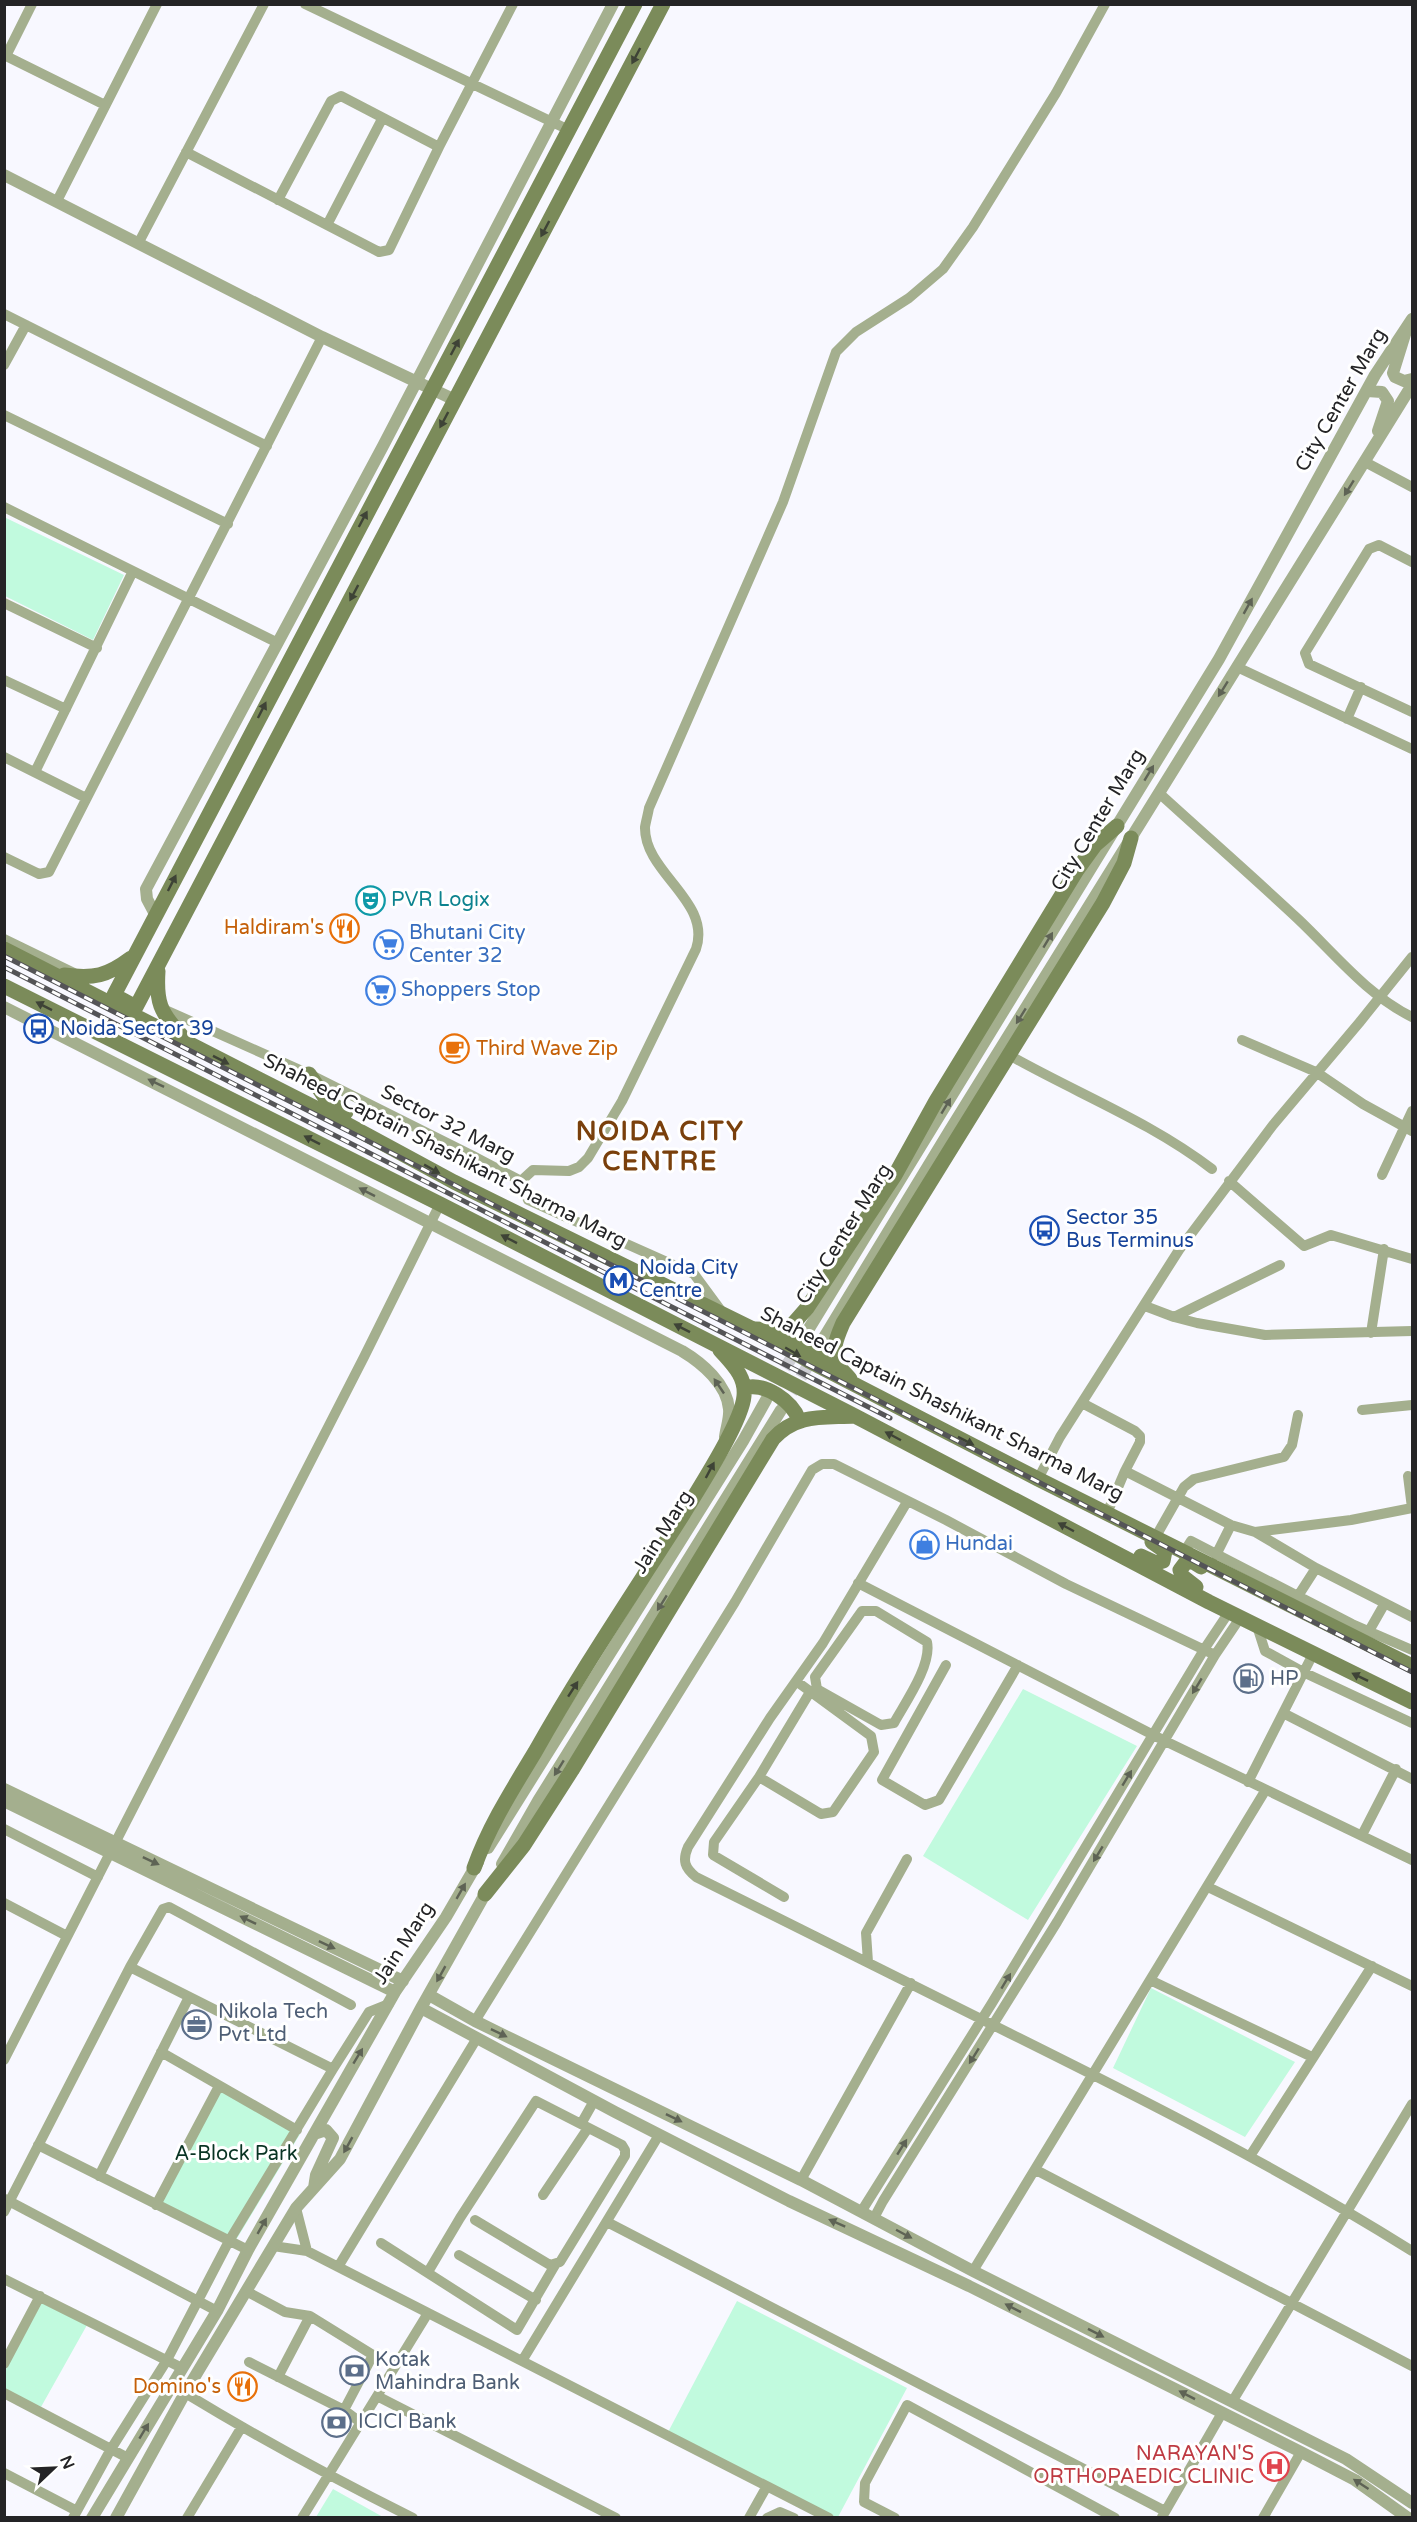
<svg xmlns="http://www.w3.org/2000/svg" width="1417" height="2522" viewBox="0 0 1417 2522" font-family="'Varela Round',sans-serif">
	<rect width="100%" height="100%" fill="#f8f8ff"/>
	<path fill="#c1fade" d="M4,517l120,58 -31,65 -88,-44z
		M1023,1689l114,57 -109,174 -105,-64z
		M1151,1988l144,74 -50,75 -132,-69z
		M220,2090l80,44 -64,106 -77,-37z
		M737,2301l170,87 -69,129h-9l-162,-83z
		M42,2302l45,23 -46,82 -36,-17v-19z
		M333,2489l50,28h-67z"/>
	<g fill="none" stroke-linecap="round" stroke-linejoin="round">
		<path stroke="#ceced4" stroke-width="12" stroke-dasharray="12 6" stroke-linecap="butt" d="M766,1399l32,-52
			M782,1408l32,-52"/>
		<path stroke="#a4af8e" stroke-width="10" d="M305,4l264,126
			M4,55l101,50
			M6,56l26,-52
			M186,152l193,100 10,-2 50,-103 74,-143
			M278,200l53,-99 10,-5 98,51
			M57,201l100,-197
			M327,225l55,-106
			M139,242l125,-238
			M4,314l263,132
			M4,365l22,-40
			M4,415l224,109
			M1365,462l47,25
			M4,507l274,136
			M1412,562l-33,-17 -10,4 -64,104 4,11 103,48
			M4,603l93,45
			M1237,667l175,82
			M4,680l62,29
			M1347,719l14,-32
			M4,757l82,41
			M35,772l98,-201
			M1159,793c46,42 93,83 139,126 37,35 68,75 114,98
			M4,857l35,17 10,-2 273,-535
			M4,939l70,34
			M161,1008l148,66 164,82 48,25 7,19 166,74 28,38
			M1242,1040l74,32 47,32 49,27
			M1009,1055c67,38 142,67 203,114
			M1382,1175l30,-64
			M521,1181l12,-11 36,1 10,-4 9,-9 34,-57 74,-152c16,-48 -52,-76 -51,-122 1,-6 3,-13 4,-19l134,-306 53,-150 20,-20 53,-34 34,-29 30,-42 83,-134 49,-89
			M1229,1181l75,65 27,-11 81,24
			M1145,1306l29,11 106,-52
			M1174,1317l23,6 68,12 147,-4
			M1371,1333l13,-84
			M1082,1403l53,28 5,5v6l-15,29
			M1362,1410l50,-5
			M1408,1476l4,32
			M1038,1479l22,-42 119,-187 94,-125 86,-102 53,-66
			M907,1502l-84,141 -53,75 -82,129c-6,14 -3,21 8,30 104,52 209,104 313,156 137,68 274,137 403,218
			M1107,1513l18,-42 106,54 24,7 61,36 96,49
			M1255,1532l96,-12 61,-12
			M1155,1538l29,-51 10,-8 90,-22 8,-12 6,-30
			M1184,1552l7,-11 161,83 60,26
			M1216,1555l15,-30
			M858,1583l307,158 247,119
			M1298,1596l18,-28
			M862,1611h14l51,31c5,23 -22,61 -33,81l-13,2 -64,-36 -2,-12z
			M1257,1626l8,25 38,21 109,51
			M1369,1631l16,-28
			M946,1665l-64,115 43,25 14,-5 79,-135
			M796,1681l75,55 3,16 -41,60 -12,2 -62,-37 51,-85
			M1283,1713l129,66
			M759,1777l-45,65 -1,13 71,42
			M1248,1782l65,-128
			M4,1829l94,48
			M1362,1835l34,-66
			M1208,1887l204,99
			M4,1903l63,33
			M868,1962l-2,-29 41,-74
			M130,1967l203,102
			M1150,1980l162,77
			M475,2021l260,-419 77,-132 10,-6h12l112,56 120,64 149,71
			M161,2052l136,78
			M4,2060l360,-703 76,-153
			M581,2124l13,-23
			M38,2145l210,105
			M1250,2156l122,-190
			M1036,2170l376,196
			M99,2176l90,-179
			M801,2180l110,-197
			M543,2195l45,-67
			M5,2199l212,112
			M156,2205l63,-119
			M296,2208l11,43
			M4,2212l126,-245 33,-58 6,-2 182,98
			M861,2212l131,-209 213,-355 24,-36
			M874,2218l9,-17 174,-279 158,-267 25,-37
			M607,2222l558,289
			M381,2243l136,87 38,-65
			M273,2246l34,5 522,267
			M459,2255l77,45
			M338,2267l139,-229
			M973,2271l292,-480
			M428,2272l32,-54 76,-117 86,44 3,5v6l-65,106 -10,3 -75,-45
			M4,2279l178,89
			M246,2291l39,21 25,4 -32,61
			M310,2316l63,39 -29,55
			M522,2361l137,-226
			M249,2362l95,48 16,12
			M4,2364l36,-68
			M4,2393l124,65
			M185,2393c74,45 150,86 228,125
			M377,2396l239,122
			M1232,2402l180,-298
			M4,2473l73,38
			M1162,2517l60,-104
			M73,2518l38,-69 56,-89 62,-119 104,-172 36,-57 20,-8
			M187,2518l54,-90
			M302,2518l126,-205
			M749,2518l18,-32
			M767,2518l13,-6 14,6
			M895,2518l-31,-16 1,-19 42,-78 208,113
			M1263,2518l38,-66"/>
		<path stroke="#a4af8e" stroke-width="12" d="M4,175l318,162 133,63
			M1407,328l-14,45 2,4 9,4 8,-2
			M1367,391l15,1 6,9 -10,30
			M156,916l-9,-17 -1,-10 237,-443 230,-442
			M4,1007l678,344c20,12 45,33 47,58 1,9 -3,19 -4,28
			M805,1335l414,-676 156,-284 37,-56
			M820,1344l130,-214 462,-745
			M4,1789l399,192
			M4,1801l391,191
			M488,1848l255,-407 23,-41
			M502,1864l36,-63 243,-391
			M429,1995l46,26 326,159 172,91 373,188 66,44
			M421,2008l194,104 174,89 180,85 332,166 54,28 53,38
			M314,2188l2,-13 17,-37 -7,-8 -12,4
			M92,2518l125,-207 31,-61 147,-258 51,-75 32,-55
			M116,2518l69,-125 111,-185 44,-49 81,-151 68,-121"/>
		<path stroke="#7b8b5a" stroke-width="15" d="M635,4l-521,991 22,12 527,-1003
			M4,949l341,174 109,59 299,147 56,32 229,118 374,187
			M158,971c-2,31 2,41 23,64
			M64,975c30,4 43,1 67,-17
			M4,986l436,218 415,212 354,186 203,100
			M309,1074l19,28 18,10
			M755,1329l24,1 57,32
			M786,1332l21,-24 88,-133 41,-74 141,-231 18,-25 22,-19
			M850,1379c-4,-5 -9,-9 -12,-15 -8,-13 0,-29 5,-41l260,-420 21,-40 7,-25
			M744,1388c21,-6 48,13 55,32
			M1141,1556l15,7 7,-2 2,-10 -13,-9
			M1196,1587l-14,-11 -2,-6 6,-8h7l8,5
			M474,1868c15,-42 38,-78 61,-116 46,-82 99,-160 149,-239 15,-25 58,-91 60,-117 2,-20 -12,-32 -24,-46
			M485,1894l39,-49 48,-75 201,-331c24,-26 50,-21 82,-23"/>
		<defs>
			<path id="rail" d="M4,956l1408,716
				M4,967l886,451"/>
		</defs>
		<use href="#rail" stroke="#545457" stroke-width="5"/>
		<use href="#rail" stroke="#fff" stroke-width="3" stroke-dasharray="9" stroke-linecap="butt"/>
	</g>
	<defs><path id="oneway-solid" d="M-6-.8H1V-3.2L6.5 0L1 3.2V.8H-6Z" transform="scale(1.5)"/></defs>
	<g fill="#3e4336">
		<use href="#oneway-solid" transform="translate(636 56) rotate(118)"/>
		<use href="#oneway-solid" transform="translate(545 229) rotate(118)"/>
		<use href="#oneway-solid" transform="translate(455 347) rotate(-62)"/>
		<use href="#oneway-solid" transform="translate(444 420) rotate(118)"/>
		<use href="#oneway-solid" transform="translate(363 519) rotate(-62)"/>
		<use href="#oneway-solid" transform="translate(354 593) rotate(118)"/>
		<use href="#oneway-solid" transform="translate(262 710) rotate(-63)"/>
		<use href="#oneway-solid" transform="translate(172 883) rotate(-63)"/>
		<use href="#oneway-solid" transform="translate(44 1006) rotate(-153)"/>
		<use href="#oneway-solid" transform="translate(221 1060) rotate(27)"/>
		<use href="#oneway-solid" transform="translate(312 1140) rotate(-153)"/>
		<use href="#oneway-solid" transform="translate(432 1169) rotate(29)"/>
		<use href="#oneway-solid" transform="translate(509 1239) rotate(-153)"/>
		<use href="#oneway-solid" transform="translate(682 1328) rotate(-153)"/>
		<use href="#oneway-solid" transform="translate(793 1352) rotate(30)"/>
		<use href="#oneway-solid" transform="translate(893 1436) rotate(-152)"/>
		<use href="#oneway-solid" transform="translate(966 1441) rotate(27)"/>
		<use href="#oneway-solid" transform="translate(710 1470) rotate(-62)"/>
		<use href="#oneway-solid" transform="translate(1066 1527) rotate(-152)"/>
		<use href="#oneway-solid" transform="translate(1360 1677) rotate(-154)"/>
		<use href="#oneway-solid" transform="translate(573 1689) rotate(-57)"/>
	</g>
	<g fill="#5e6355">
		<use href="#oneway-solid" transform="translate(1349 488) rotate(122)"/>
		<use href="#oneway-solid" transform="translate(1248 606) rotate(-61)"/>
		<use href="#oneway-solid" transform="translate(1223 689) rotate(122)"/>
		<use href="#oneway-solid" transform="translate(1149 773) rotate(-59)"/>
		<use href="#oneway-solid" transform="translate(1048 940) rotate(-59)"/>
		<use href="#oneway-solid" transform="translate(1021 1016) rotate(122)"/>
		<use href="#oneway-solid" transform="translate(156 1083) rotate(-154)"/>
		<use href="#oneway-solid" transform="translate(946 1106) rotate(-59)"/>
		<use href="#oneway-solid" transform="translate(367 1192) rotate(-153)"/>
		<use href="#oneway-solid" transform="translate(719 1386) rotate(-124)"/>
		<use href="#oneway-solid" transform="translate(662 1603) rotate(122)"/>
		<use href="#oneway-solid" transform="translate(1197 1686) rotate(121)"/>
		<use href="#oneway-solid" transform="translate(559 1768) rotate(122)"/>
		<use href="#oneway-solid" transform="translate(1127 1778) rotate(-59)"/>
		<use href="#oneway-solid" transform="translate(1098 1854) rotate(121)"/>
		<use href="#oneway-solid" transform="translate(151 1861) rotate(25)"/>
		<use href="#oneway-solid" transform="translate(461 1891) rotate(-60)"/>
		<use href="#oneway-solid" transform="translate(248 1920) rotate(-154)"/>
		<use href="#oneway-solid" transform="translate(327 1945) rotate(25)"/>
		<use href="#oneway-solid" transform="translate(441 1974) rotate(119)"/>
		<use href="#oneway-solid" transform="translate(1006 1981) rotate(-59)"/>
		<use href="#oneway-solid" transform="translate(499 2033) rotate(26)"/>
		<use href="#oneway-solid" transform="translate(358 2056) rotate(-59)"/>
		<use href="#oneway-solid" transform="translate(974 2056) rotate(122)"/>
		<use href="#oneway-solid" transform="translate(674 2118) rotate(26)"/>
		<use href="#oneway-solid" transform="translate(348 2145) rotate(119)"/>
		<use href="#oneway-solid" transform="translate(902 2147) rotate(-58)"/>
		<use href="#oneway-solid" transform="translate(837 2223) rotate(-156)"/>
		<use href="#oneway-solid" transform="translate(262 2226) rotate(-60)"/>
		<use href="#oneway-solid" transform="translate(904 2234) rotate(28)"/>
		<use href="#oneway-solid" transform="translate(1013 2308) rotate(-153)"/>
		<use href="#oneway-solid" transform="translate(1096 2333) rotate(27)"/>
		<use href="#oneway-solid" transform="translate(1187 2395) rotate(-153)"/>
		<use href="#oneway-solid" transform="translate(144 2431) rotate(-59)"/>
		<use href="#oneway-solid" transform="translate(1361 2484) rotate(-147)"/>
	</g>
	<defs>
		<symbol id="theatre-ring" viewBox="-11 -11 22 22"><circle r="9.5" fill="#fff" stroke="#0f9aa8" stroke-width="1.5"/><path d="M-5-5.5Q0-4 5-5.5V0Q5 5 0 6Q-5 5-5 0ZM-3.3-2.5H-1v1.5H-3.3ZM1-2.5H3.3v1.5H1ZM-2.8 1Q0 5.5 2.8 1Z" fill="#0f9aa8"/></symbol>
		<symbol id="restaurant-ring" viewBox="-11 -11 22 22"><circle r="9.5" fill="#fff" stroke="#e8710a" stroke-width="1.5"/><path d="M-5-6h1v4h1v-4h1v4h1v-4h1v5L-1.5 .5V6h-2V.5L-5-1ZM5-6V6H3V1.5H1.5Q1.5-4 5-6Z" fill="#e8710a"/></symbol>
		<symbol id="supermarket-ring" viewBox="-11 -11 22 22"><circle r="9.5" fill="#fff" stroke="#3f7fe0" stroke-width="1.5"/><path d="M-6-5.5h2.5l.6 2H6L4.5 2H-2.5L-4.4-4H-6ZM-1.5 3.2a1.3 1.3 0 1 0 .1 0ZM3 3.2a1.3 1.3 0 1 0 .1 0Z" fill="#3f7fe0"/></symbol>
		<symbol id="bus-ring" viewBox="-11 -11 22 22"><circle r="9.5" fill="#fff" stroke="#1a4fb4" stroke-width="1.5"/><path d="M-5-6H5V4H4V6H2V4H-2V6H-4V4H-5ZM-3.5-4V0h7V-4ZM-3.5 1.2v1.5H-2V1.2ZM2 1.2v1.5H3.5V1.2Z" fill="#1a4fb4"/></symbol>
		<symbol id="cafe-ring" viewBox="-11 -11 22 22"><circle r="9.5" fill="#fff" stroke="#e8710a" stroke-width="1.5"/><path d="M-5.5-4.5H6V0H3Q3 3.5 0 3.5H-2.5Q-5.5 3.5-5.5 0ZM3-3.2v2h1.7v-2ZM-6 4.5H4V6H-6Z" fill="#e8710a"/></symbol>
		<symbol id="metro-ring" viewBox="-11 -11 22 22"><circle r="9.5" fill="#fff" stroke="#1a4fb4" stroke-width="1.5"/><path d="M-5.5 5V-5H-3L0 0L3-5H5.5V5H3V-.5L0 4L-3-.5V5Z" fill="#1a4fb4"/></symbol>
		<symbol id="shop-ring" viewBox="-11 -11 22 22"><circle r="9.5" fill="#fff" stroke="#3f7fe0" stroke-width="1.5"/><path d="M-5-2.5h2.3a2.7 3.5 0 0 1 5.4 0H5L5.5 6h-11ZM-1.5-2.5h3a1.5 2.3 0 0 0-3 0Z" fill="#3f7fe0"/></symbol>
		<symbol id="fuel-ring" viewBox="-11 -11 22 22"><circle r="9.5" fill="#fff" stroke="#5c6f8a" stroke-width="1.5"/><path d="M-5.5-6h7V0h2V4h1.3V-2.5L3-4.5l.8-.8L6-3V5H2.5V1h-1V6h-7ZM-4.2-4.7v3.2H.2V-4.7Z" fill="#5c6f8a"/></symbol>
		<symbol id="office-ring" viewBox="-11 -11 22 22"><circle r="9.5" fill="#fff" stroke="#5c6f8a" stroke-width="1.5"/><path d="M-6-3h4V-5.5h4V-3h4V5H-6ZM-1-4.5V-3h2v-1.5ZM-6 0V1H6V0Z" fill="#5c6f8a"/></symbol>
		<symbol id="bank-ring" viewBox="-11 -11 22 22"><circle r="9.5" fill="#fff" stroke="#5c6f8a" stroke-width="1.5"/><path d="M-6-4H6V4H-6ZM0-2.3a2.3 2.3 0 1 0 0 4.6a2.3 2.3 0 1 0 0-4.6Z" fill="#5c6f8a"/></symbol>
		<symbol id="hospital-ring" viewBox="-11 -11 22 22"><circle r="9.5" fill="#fff" stroke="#e0444e" stroke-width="1.5"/><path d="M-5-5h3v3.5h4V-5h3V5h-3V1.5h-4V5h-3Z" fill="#e0444e"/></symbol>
	</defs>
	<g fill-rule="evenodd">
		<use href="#theatre-ring" x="354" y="884" width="33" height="33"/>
		<use href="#restaurant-ring" x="328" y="912" width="33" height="33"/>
		<use href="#supermarket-ring" x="372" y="928" width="33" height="33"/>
		<use href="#supermarket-ring" x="364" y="974" width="33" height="33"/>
		<use href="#bus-ring" x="22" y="1012" width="33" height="33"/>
		<use href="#cafe-ring" x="438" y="1032" width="33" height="33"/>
		<use href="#bus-ring" x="1028" y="1214" width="33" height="33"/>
		<use href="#metro-ring" x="602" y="1264" width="33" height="33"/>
		<use href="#shop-ring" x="908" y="1528" width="33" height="33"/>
		<use href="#fuel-ring" x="1232" y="1662" width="33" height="33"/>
		<use href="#office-ring" x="180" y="2008" width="33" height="33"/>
		<use href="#bank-ring" x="338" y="2354" width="33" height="33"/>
		<use href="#restaurant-ring" x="226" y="2370" width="33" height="33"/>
		<use href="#bank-ring" x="320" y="2406" width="33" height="33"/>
		<use href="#hospital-ring" x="1258" y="2450" width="33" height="33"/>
	</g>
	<g text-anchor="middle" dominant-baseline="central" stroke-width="6" stroke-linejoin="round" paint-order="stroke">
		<g font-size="20" fill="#242426" stroke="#fff">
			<text transform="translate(1341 400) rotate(-60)">City Center Marg</text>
			<text transform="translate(1098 820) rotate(-59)">City Center Marg</text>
			<text transform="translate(448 1124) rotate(27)">Sector 32 Marg</text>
			<text transform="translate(445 1151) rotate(27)">Shaheed Captain Shashikant Sharma Marg</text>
			<text transform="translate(844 1234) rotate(-58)">City Center Marg</text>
			<text transform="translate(942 1404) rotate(27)">Shaheed Captain Shashikant Sharma Marg</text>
			<text transform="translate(663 1532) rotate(-58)">Jain Marg</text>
			<text transform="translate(404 1943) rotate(-57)">Jain Marg</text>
		</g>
		<g font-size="20" fill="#0d838f" stroke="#fff" text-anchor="start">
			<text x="391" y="900">PVR Logix</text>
		</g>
		<g font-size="20" fill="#c56008" stroke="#fff" text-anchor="end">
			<text x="324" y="928">Haldiram's</text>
			<text x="476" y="1049" text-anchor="start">Third Wave Zip</text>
			<text x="221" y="2387">Domino's</text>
		</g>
		<g font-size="20" fill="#366cbe" stroke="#fff" text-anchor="start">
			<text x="409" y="933">Bhutani City<tspan x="409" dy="23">Center 32</tspan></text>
			<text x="401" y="990">Shoppers Stop</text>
			<text x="945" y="1544">Hundai</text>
		</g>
		<g font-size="20" fill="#164399" stroke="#fff" text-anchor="start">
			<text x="60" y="1029">Noida Sector 39</text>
			<text x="1066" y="1218">Sector 35<tspan x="1066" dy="23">Bus Terminus</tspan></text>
			<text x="639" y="1268">Noida City<tspan x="639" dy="23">Centre</tspan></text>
		</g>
		<g font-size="20" fill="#4e5e75" stroke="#fff" text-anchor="start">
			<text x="1270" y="1679">HP</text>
			<text x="218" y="2012">Nikola Tech<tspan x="218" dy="23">Pvt Ltd</tspan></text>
			<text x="375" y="2360">Kotak<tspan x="375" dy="23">Mahindra Bank</tspan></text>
			<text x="358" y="2422">ICICI Bank</text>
		</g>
		<g font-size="20" fill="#093424" stroke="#fff">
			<text x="236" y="2154">A-Block Park</text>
		</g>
		<g font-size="20" fill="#be3a42" stroke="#fff" text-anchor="end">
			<text x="1254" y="2454">NARAYAN'S<tspan x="1254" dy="23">ORTHOPAEDIC CLINIC</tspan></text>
		</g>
		<g font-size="26" font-weight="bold" letter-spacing="1.5" fill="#7a400c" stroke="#fff">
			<text x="660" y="1131">NOIDA CITY<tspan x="660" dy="30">CENTRE</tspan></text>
		</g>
	</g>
	<rect width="1417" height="2522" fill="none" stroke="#242426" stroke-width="12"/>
	<g transform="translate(54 2468) rotate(67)" stroke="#ffffff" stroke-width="4.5" paint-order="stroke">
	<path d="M0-4.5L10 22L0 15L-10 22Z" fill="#242426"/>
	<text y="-9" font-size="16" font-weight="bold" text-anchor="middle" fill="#242426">N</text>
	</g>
</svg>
